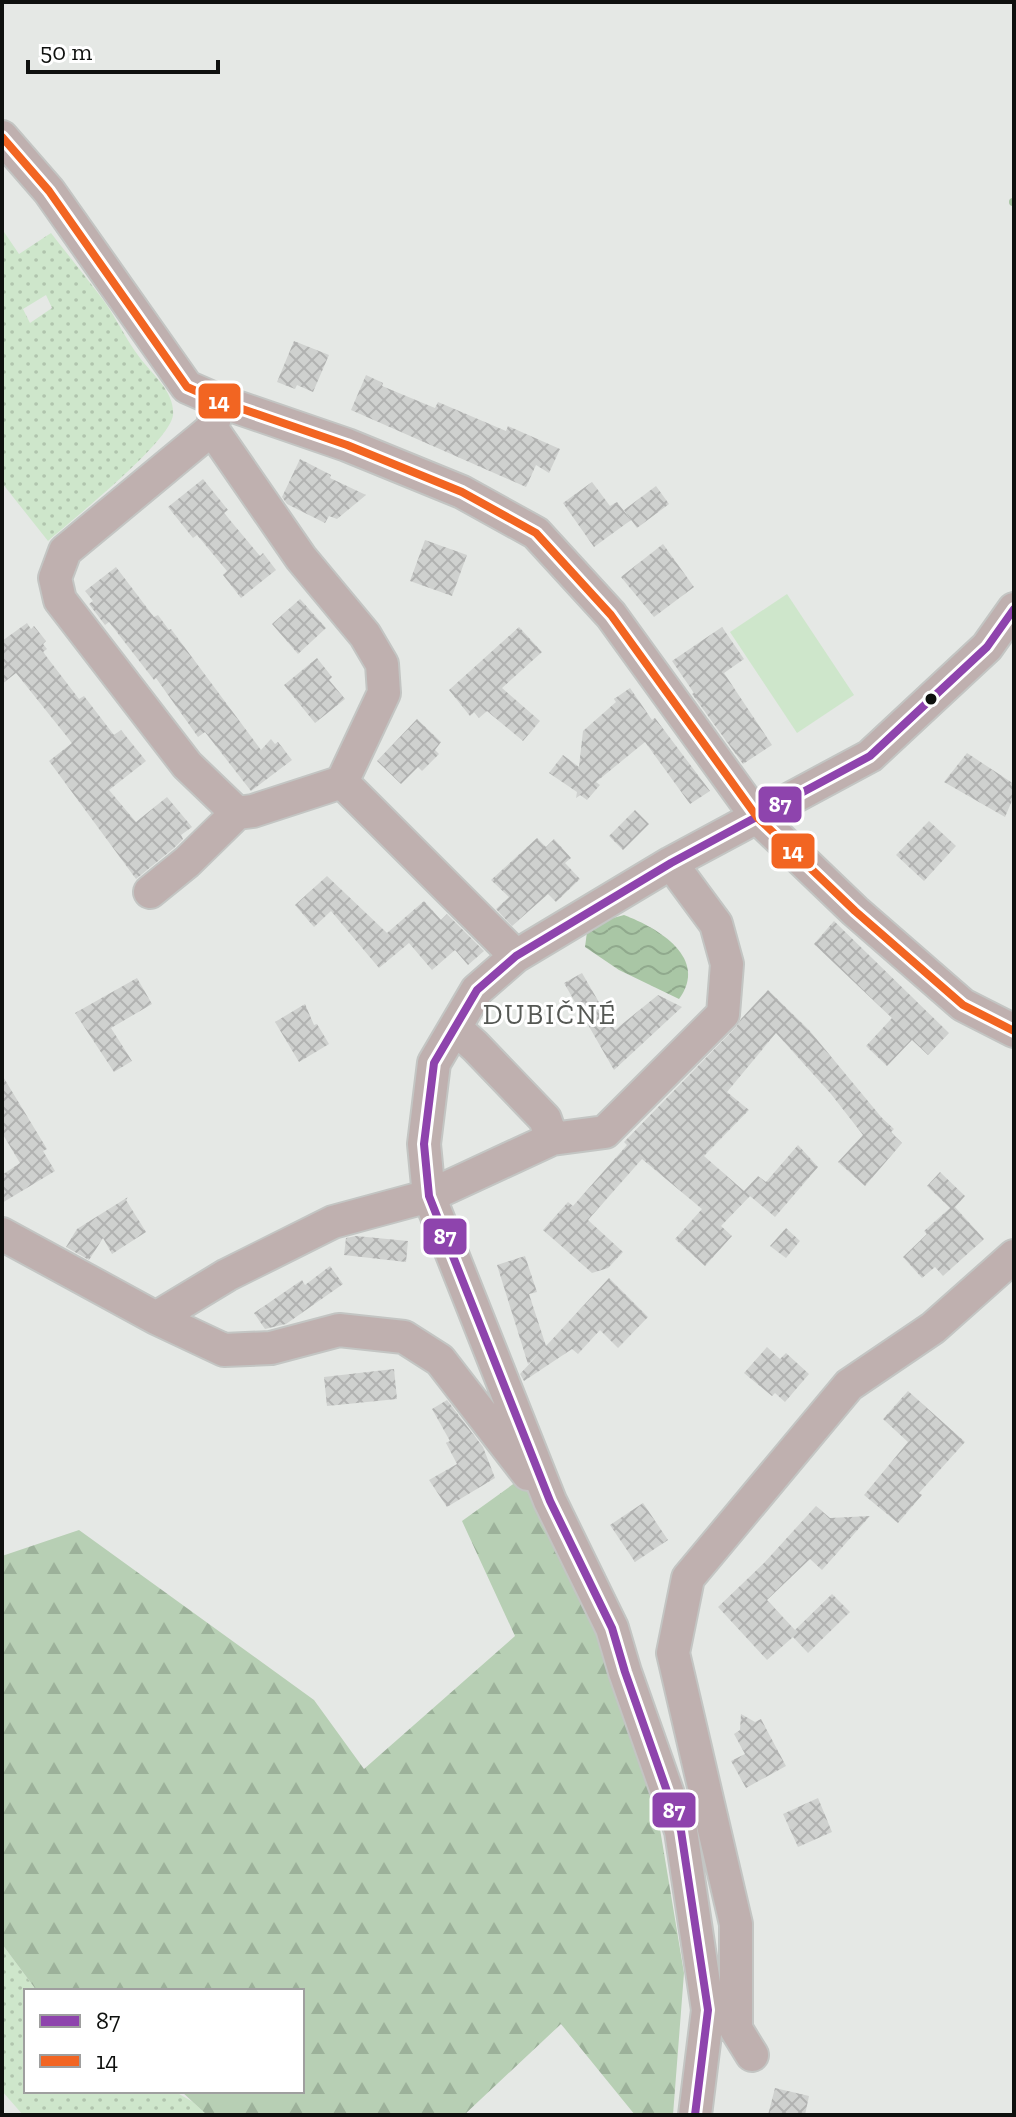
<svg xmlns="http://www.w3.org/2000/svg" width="1016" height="2117" viewBox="0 0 1016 2117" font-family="'Zilla Slab',serif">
	<defs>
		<pattern id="green-dots" width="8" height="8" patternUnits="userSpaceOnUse" patternTransform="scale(2)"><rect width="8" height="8" fill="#cee6cb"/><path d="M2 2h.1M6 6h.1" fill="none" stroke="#b0c4ad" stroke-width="1.8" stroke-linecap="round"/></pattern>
		<pattern id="forest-firs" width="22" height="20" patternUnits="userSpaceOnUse" patternTransform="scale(2)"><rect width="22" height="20" fill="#b7cfb4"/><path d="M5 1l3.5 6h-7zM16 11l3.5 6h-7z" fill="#9cb19a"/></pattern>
		<pattern id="water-waves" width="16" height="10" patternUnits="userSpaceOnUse" patternTransform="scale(2)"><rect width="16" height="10" fill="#a9c6a5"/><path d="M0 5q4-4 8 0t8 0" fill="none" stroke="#90a98d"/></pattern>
		<pattern id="building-cross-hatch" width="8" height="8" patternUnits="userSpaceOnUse" patternTransform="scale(2)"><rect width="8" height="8" fill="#cfd1cf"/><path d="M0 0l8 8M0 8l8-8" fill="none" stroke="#b1b2b1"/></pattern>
	</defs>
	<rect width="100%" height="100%" fill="#e5e8e5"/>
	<path fill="url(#green-dots)" fill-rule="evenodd" d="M2,229l17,25 32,-21c17,22 36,45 53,68 13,18 22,39 36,57 12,16 35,34 33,57 -3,27 -101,105 -125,126l-46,-58zM46,295l6,13 -22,15 -7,-14z
		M2,1944l35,47h-11v100h148l19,11 14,13h-184l-21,-24z"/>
	<path fill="url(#forest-firs)" d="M523,1477l68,142 66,192 27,162 -11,142h-38l-74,-91 -97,91h-257l-26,-24h121v-100h-265l-35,-47v-388l77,-26 235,170 50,69 151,-133 -53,-115z"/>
	<path fill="#cee6cb" d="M787,594l67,101 -57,38 -67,-101z"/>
	<path fill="url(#water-waves)" d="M624,915c34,13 85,43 55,84l-60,-29 -34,-23 2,-15 19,-12z"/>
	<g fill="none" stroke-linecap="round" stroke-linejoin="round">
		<path stroke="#a9c6a5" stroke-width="8" d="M1013,202h1"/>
	</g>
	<path fill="url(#building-cross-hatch)" d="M294,341l35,14 -16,37 -16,-7 -2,4 -18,-7z
		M366,375l17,8 -1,3 53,22 3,-6 68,29 2,-5 52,23 -11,24 -13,-8 -10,22 -175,-77z
		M300,459l31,16 -1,3 36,17 -29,24 -8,-3 -4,7 -38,-19 -5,-7z
		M203,479l25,31 -4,3 36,43 3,-3 13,17 -35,28 -18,-23 4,-4 -30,-36 -4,3 -25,-31z
		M592,482l18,24 7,-4 14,18 -37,27 -31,-44z
		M656,486l13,18 -32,24 -13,-18z
		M425,540l42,15 -15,41 -42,-15z
		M663,544l31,43 -40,30 -33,-40z
		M116,567l38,50 4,-2 11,15 2,-1 90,121 10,-11 4,5 3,-2 14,18 -41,31 -46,-59 -7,5 -42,-59 -2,2 -45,-58 -4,3 -16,-21 4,-3 -8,-10z
		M300,599l26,29 -28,26 -26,-30z
		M27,623l4,6 3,-3 12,15 -3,3 4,5 -4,3 36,47 5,-3 30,39 7,-5 25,31 -37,29 27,32 31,-25 25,30 -11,8 2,4 -9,9 -38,31 -87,-118 23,-18 -56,-70 -14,11v-43z
		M519,627l23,25 -40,36 38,33 -17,20 -36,-30 -8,7 -5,-6 -4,4 -21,-26z
		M722,627l22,32 -20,14 48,72 -29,19 -51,-70 2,-1 -22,-32z
		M317,658l15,19 -3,3 16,19 -30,24 -31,-38z
		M630,688l22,32 3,-2 55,73 -20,13 -45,-62 -49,40 4,3 -13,15 -7,-5 -4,3 1,-6 -28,-19 14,-18 16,12 4,-36 33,-29 -2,-3z
		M417,719l24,23 -6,8 4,4 -17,17 -4,-4 -17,17 -24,-23z
		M967,753l47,31v12l-9,21 -61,-35z
		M635,810l14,14 -26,26 -14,-14z
		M929,821l27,25 -32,35 -28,-26z
		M537,838l9,9 8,-8 17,19 -6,5 15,16 -24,23 -8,-8 -36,32 -16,-17 13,-12 -18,-17z
		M327,876l60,57 37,-32 17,19 6,-6 37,37 -16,14 -13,-15 -23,20 -23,-27 -30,25 -48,-57 -17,16 -19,-22z
		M834,921l115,112 -21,22 -16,-15 -25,26 -21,-20 26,-28 -78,-74z
		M582,973l33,57 43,-35 24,12 -68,63 -50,-87z
		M137,978l15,26 -41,24 21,33 -18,11 -39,-59z
		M768,990l41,40 73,88 12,11 -3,3 11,11 -37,43 -27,-24 25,-27 -32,-41 -55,-61 -49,59 22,18 -45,46 40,35 14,-15 8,6 32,-37 20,22 -43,50 -25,-21 -29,30 11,10 -27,30 -30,-27 27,-30 -60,-50 -54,61 35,32 -15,16 -16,5 -49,-43 25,-28 5,4 54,-61 -3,-3 112,-115 5,-8z
		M305,1004l9,21 3,-1 12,20 -30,18 -24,-40z
		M2,1075l45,74 -4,2 12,20 -53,32v-28l18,-12 -18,-30z
		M940,1172l25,24 -10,11 29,32 -41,37 -8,-9 -13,11 -19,-21 24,-23 -3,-3 26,-23 -23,-22z
		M128,1197l-2,3 20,32 -34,22 -9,-16 -14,22 -23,-13 11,-18z
		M786,1228l14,13 -14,17 -16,-12z
		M356,1236l52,5 -2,21 -62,-7 2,-17z
		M525,1256l12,36 -8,2 17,52 63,-68 39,39 -30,31 -18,-18 -22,24 -6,-5 -48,32 -4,-7 23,-25 -15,15 -31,-99z
		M330,1266l13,18 -57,40 -21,5 -11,-16 48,-33 3,5z
		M767,1347l13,12 6,-6 23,21 -24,28 -10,-9 -3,3 -28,-23z
		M394,1369l3,30 -70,7 -3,-29z
		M908,1391l57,51 -46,51 3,2 -24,28 -34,-28 44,-53 -25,-23z
		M447,1400l36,47 12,31 -48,29 -18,-27 28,-16 -11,-21 4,-2 -18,-32z
		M643,1503l25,37 -33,22 -25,-37z
		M816,1506l14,12 40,-2 -48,54 -12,-11 -43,41 28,30 37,-36 18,18 -42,41 -15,-16 -26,23 -49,-53 46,-44z
		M741,1714l14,8 6,-3 25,47 -40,22 -15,-27 14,-7 -11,-20 6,-4z
		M818,1798l14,34 -34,15 -15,-33z
		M775,2088l34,8 -4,19h-37z"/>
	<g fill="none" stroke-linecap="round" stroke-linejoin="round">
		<defs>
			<path id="minor" d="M2,137l47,54 138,196 32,14 128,44 115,47 74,41 75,82 146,202 98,94 108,94 51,26
				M212,429l89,129 64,77 17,29 2,29 -42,89 -89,29 -16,2 -50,-48 -127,-165 -5,-22 10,-27 147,-122 7,-28
				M342,782l174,174
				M150,892l37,-30 50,-49
				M455,1028l20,18 70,73 7,20
				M2,1234l154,84 68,32 47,-2 68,-18 65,7 36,23 88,114
				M156,1318l71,-43 106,-53 96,-26 123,-57 53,-7 118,-118 4,-50 -11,-40 -45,-61
				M752,2055l-16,-26v-105l-63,-271 15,-75 161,-193 84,-57 81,-72
				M695,2115l13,-105 -27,-179 -56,-159 -13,-44 -62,-127 -121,-305 -5,-52 10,-81 43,-73 39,-34 155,-93 199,-107 117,-109 27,-38"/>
		</defs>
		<use href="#minor" stroke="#c3c5c3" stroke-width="36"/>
		<use href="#minor" stroke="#bfb0af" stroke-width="32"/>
		<defs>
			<path id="bus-1" d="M695,2115l13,-105 -27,-179 -56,-159 -13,-44 -62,-127 -121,-305 -5,-52 10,-81 43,-73 39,-34 155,-93 199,-107 117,-109 27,-38"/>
			<path id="bus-2" d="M2,137l47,54 138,196 32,14 128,44 115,47 74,41 75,82 146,202 98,94 108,94 51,26"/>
		</defs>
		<use href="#bus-1" stroke="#fff" stroke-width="14"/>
		<use href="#bus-2" stroke="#fff" stroke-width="14"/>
		<use href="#bus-1" stroke="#8e44ad" stroke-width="8"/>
		<use href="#bus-2" stroke="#f26522" stroke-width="8"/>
	</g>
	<circle fill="#0e100e" stroke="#fff" stroke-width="3" cx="931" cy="699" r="7"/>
	<g text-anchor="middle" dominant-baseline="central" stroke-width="6" stroke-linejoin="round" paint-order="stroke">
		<g font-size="28" letter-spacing="2" fill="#555854" stroke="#fff">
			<text x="550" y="1014">DUBIČNÉ</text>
		</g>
	</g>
	<g stroke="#fff" stroke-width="3">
		<rect x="197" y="382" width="45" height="38" rx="8" fill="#f26522"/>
		<rect x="757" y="785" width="46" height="39" rx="8" fill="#8e44ad"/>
		<rect x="770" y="832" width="46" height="38" rx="8" fill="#f26522"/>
		<rect x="422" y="1217" width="46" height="39" rx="8" fill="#8e44ad"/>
		<rect x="651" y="1791" width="46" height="38" rx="8" fill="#8e44ad"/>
	</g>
	<g font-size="22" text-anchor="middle" font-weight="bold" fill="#fff">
		<text x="219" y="409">14</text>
		<text x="780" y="812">87</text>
		<text x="793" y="859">14</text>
		<text x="445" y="1244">87</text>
		<text x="674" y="1818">87</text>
	</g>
	<rect width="1016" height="2117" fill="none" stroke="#0e100e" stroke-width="8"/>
	<rect x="24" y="1989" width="280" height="104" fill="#ffffff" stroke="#9f9f9f" stroke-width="2"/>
	<rect x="40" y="2015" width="40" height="12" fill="#8e44ad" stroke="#9f9f9f" stroke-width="2"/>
	<text x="96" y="2029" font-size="24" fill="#0e100e">87</text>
	<rect x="40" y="2055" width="40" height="12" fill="#f26522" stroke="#9f9f9f" stroke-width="2"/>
	<text x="96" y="2069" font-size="24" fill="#0e100e">14</text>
	<path d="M28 60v12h190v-12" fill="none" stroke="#0e100e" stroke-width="4"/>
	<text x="40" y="60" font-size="24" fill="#0e100e" stroke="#ffffff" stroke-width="6" paint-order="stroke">50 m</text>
</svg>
